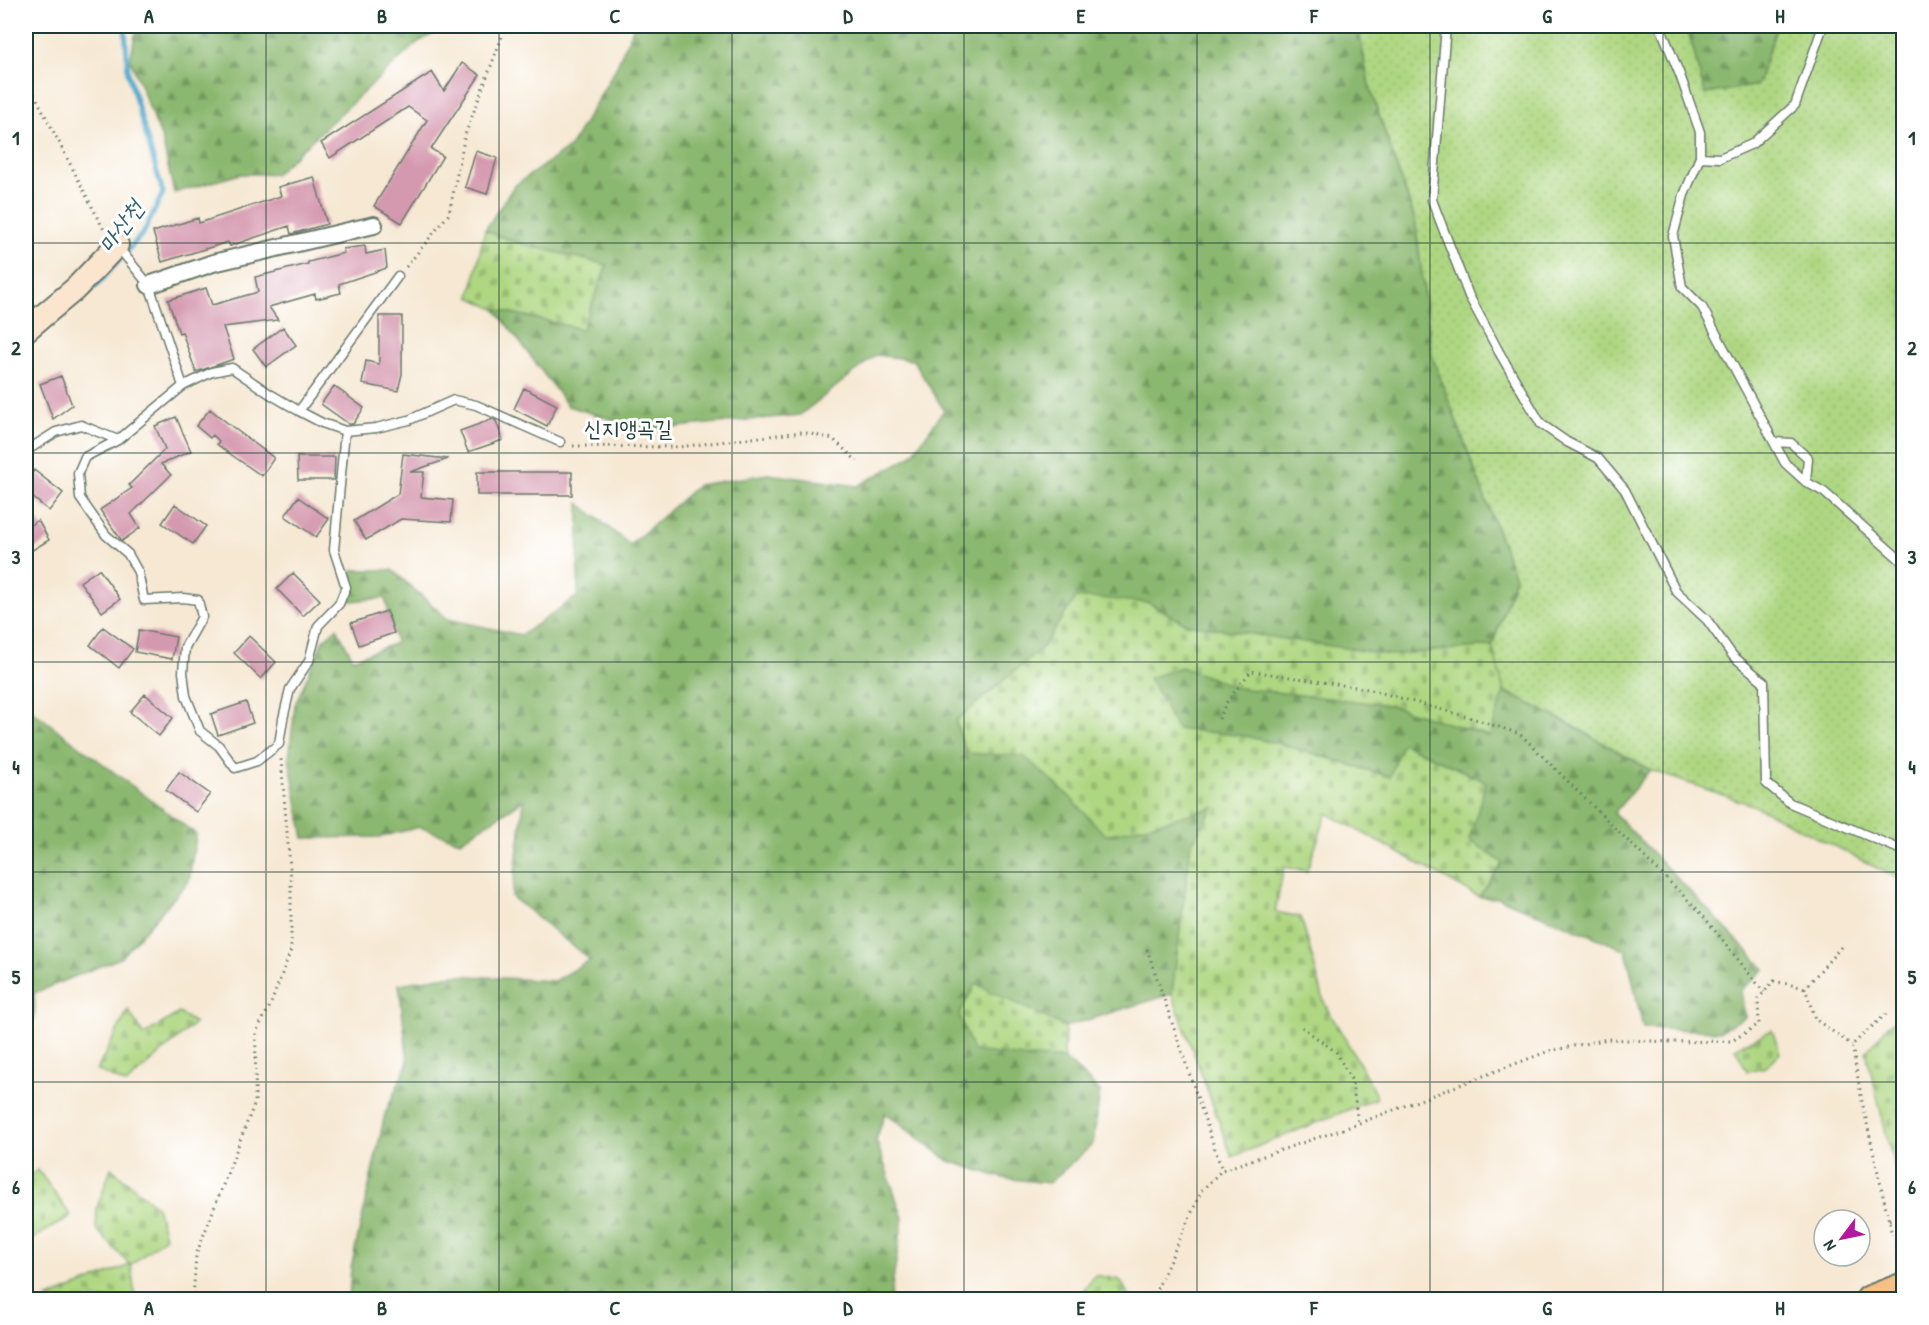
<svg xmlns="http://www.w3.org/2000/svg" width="1929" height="1325" viewBox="0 0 1929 1325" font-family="'Patrick Hand','Poor Story',sans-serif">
	<defs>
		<pattern id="grass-dots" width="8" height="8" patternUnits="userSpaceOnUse" patternTransform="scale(1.5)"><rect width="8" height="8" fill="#afd782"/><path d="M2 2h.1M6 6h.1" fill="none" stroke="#96b971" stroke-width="1.8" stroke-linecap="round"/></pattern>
		<pattern id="forest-firs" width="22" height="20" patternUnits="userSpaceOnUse" patternTransform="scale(1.5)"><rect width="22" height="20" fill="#8bb870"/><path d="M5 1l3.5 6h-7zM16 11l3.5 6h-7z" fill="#71975d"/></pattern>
		<pattern id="cemetery-stones" width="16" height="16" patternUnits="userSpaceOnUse" patternTransform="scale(1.5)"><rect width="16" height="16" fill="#afd782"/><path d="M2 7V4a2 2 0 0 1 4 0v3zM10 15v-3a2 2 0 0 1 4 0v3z" fill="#96b971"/></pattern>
	</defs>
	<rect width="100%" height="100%" fill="#fff"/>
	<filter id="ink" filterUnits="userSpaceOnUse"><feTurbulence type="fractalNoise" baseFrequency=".0167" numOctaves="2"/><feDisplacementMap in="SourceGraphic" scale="12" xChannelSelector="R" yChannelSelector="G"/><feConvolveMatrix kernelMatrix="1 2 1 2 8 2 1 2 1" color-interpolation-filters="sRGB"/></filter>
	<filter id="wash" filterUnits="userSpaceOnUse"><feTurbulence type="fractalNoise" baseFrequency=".008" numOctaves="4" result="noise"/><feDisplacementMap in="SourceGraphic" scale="24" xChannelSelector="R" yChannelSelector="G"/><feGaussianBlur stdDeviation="1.35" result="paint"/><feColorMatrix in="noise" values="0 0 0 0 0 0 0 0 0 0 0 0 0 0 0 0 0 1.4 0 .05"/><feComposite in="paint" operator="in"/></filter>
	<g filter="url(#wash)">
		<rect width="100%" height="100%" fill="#f6e8d3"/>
		<path fill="url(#grass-dots)" stroke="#678a5b" stroke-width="1.5" d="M1358,26h329l19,68 51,-9 20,-59h126v855l-148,-75 -105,-36 -82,-47 -64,-32 -12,-45 23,-68 -83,-222 -17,-136 -46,-134z"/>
		<path fill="url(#forest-firs)" stroke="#557a52" stroke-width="1.5" d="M137,26h310l-29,16 -143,132h-35l-66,19 -12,-54 -32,-79z
			M634,26h208l44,6 3,-6h469l11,60 46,134 17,136 83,222 -23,68 -102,9 -204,-31 -37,-21 -73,-5 -34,50 -86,73 10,32 58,2 45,41 36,38 53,-11 57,-17 -24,38 -19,150 -107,33 -89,-42 47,72 41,1 36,33 -7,53 -44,39 -46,-5 -54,-17 -64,-48 -9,27 27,78 -13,81h-541l2,-31 34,-154 23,-52 -9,-78 53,-9 102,6 36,-21 -78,-63 12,-97 -64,41 -41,-14 -39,10 -76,1 -15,-80 6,-53 28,-65 14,-12 16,31 43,-16 -11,-45 -34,3 1,-31h40l56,49 73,16 57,-39 1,-93 51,42 68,-60 70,-11 90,12 53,-30 33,-46 -31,-50 -37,-5 -76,60 -153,15 -79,-24 -73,-97 86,20 26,-64 -93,-23 -29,-12 29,-44 56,-39 45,-77z
			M1687,26h90l-20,59 -52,9z
			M1181,667l58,21 150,17 100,31 15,-45 64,32 82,47 -36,43 151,156 -24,21 4,27 -25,14 -77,-3 -17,-78 -127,-52 -20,-1 24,-34 -34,-23 17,-58 -83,-39 -12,34 -103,-31 -43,-10 -68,-7 -28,-51z
			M26,706l170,128 -7,47 -69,77 -86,35 1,19 -9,44z"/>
		<path fill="url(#cemetery-stones)" stroke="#678a5b" stroke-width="1.5" d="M485,230l29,12 93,23 -25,64 -87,-20 -25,-12z
			M1076,598h22l51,5 37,21 204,31 102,-9 12,45 -14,45 -101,-31 -150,-17 -58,-21 -32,11 28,51 68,7 43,10 102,31 12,-34 84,39 -17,58 34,23 -24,34 -152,-84 -20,58 -23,-4 -9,45 26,5 24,88 36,61 16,32 -145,59 -60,-163 19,-150 23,-37 -56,16 -53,12 -36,-39 -45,-40 -58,-3 -10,-32 86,-73z
			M976,984l89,43 -1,31 -41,-1 -50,-6 -14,-37z
			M128,1010l16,25 35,-22 16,10 -69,61 -29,-14z
			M1898,1017l6,2v178l-2,1 -36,-146 21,-25z
			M1772,1030l8,23 -14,14 -19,4 -12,-23z
			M111,1168l46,39 8,30 -34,28 4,31 -4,3h-85l84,-34 -34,-36 1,-21z
			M38,1170l33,46 -45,27v-65z
			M1095,1275l25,5 11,19h-55z"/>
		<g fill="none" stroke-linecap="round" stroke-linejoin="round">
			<path stroke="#50a8cd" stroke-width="5" d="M83,296l15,-12 46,-52 19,-39 -35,-120 -3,-47"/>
		</g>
		<g id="blocks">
			<path fill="#d599af" d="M462,63l18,12 -49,74 12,7 -41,67 -28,-17 53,-86 -19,-13 -78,51 -9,-15 111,-71 12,19z
				M476,151l21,7 -10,36 -22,-7z
				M314,177l13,47 -36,10 -2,-8 -59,20 -2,-4 -66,20 -9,-30 45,-14 1,5 82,-27 -3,-9z
				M365,246l1,8 19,-4 2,18 -48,16 2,9 -25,6 -1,-5 -46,13 9,13 -55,7 11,32 -38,13 -14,-40 -3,1 -11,-33 38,-12 6,17 46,-13 -3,-15 53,-13v-2l36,-9 -1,-4z
				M379,316h23v58l-4,17 -36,-7 4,-23 13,3z
				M283,327l13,18 -30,22 -13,-18z
				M61,376l11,29 -19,14 -13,-35z
				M334,386l30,22 -11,16h-4l-28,-20z
				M524,388l33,17 -10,21 -33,-17z
				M210,409l25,20 39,29 -12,18 -39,-27 -6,-5 2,-3 -6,-6 -3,3 -14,-12z
				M176,417l15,34 -30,13 10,11 -40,39 9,14 -18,13 -22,-31 32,-22 -3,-3 36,-36 -10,-23z
				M493,419l3,2 7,19 -35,12 -8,-21z
				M403,454l45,5 -38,13h14l-3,25 32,3 -2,22 -50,-3 -35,21 -12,-19 44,-27z
				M297,457h38l-1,23h-36z
				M34,470l29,23 -14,18 -23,-19v-12z
				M477,472h95v23h-95z
				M298,497l31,22 -13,18 -31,-21z
				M175,504l31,22 -13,18 -31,-21z
				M38,520l11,20 -23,14v-26z
				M99,569l21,30 -18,13 -22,-30z
				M293,573l27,27 -17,16 -26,-27z
				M387,611l7,22 -35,12 -8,-22z
				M103,627l30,22 -14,19 -29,-23z
				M139,630l37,7 -4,22 -37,-7z
				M249,636l27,26 -15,17 -27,-26z
				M145,694l28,24 -14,18 -29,-24z
				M246,702l7,21 -35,12 -7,-21z
				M179,772l31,22 -14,18 -30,-22z"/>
		</g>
	</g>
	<g filter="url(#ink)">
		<use href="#blocks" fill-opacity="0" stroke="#6a796c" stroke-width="1.5"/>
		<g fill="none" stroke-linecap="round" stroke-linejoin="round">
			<defs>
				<path id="lane" d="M1446,26l-14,174 37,96 30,56 42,72 26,18 31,16 27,32 51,101 31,29 26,36 31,26 2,101 24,20 114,48
					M1660,26l20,49 20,57v25l-16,38 -11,41 9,51 20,20 83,156 21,19 18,10 80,71
					M1700,157l20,1 32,-14 43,-39 28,-79
					M118,247l31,38 34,101
					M299,411l99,-135
					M118,440l-33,17 -7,16 2,25 26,37 22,19 10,18 6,28 39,-2 15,2 4,17 -17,30 -2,25 3,24 14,35 19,15 16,22 22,-7 22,-17 4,-25 7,-30 19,-28 9,-35 21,-22 7,-17 -12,-37 11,-119
					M1774,442l17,1 17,15 -2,24
					M26,451l30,-19 25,-7 37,15 65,-54 29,-14 20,-4 38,26 29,17 23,12 23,8 31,-3 33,-8 45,-20 22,5 84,37"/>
				<path id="street" d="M149,285l64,-22 161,-38"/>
				<path id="secondary" d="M26,330l49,-41 42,-44"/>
				<path id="highway" d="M1870,1300l34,-13"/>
			</defs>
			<use href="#lane" stroke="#6a796c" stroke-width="11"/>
			<use href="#street" stroke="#6a796c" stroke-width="20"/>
			<use href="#secondary" stroke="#6a796c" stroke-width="26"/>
			<use href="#highway" stroke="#6a796c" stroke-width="32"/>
			<path stroke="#6a796c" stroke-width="3" stroke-dasharray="1.5 4.5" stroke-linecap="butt" d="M26,78l78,152
				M406,267l43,-53 16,-79 41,-109
				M573,446l105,1 124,-15 31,7 24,22
				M1219,719l7,-16 25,-32 117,18 107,30 45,15 180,178 64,80
				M1841,947l-36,41 10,31 37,26
				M1147,949l75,221
				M1886,1014l-34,31 10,56 30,134
				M1302,1027l34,25 16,29 6,42
				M1889,1220l15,-4
				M193,1300l3,-45 59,-153 1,-70 14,-26 21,-56v-70l-10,-121
				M1152,1300l50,-110 20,-20 127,-43 200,-76 59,-12 63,3 61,-1 27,-17 -1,-25 16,-18 31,7"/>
			<use href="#lane" stroke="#fff" stroke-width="8"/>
			<use href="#street" stroke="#fff" stroke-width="16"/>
			<use href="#secondary" stroke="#fbe5cf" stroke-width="22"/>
			<use href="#highway" stroke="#f5bf86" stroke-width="28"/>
		</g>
	</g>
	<path fill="none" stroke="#1f3d34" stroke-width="1.5" stroke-opacity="0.55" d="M266,26v1274M499,26v1274M732,26v1274M964,26v1274M1197,26v1274M1430,26v1274M1663,26v1274M26,243h1878M26,453h1878M26,662h1878M26,872h1878M26,1082h1878"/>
	<g text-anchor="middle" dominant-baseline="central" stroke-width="6" stroke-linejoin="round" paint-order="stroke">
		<g font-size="22" fill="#1f3d34" stroke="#fff">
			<text x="628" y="428">신지앵곡길</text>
		</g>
		<g font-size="24" font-style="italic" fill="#30626a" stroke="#fff">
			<text transform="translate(120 226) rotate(-54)">마산천</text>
		</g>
	</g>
	<rect width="1929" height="1325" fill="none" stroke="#fff" stroke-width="66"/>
	<g transform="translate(1842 1238) rotate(238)"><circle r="28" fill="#ffffff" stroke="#a5b1ae" stroke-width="1.5"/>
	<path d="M0-4.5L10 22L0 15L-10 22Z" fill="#b5179e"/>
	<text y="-9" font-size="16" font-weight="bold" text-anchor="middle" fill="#1f3d34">N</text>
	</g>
	<rect x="33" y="33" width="1863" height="1259" fill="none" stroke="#1f3d34" stroke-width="2"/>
	<g font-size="20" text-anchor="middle" font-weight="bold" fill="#1f3d34">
		<text x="149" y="23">A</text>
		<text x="382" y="23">B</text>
		<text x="615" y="23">C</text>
		<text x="848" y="23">D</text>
		<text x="1081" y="23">E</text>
		<text x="1314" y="23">F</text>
		<text x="1547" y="23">G</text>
		<text x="1780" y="23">H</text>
		<text x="16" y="145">1</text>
		<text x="1912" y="145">1</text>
		<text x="16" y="355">2</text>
		<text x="1912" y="355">2</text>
		<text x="16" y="564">3</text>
		<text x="1912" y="564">3</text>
		<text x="16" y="774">4</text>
		<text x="1912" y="774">4</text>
		<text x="16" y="984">5</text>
		<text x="1912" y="984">5</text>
		<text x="16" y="1194">6</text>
		<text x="1912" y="1194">6</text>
		<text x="149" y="1315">A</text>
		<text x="382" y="1315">B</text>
		<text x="615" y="1315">C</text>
		<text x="848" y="1315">D</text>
		<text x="1081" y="1315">E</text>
		<text x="1314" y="1315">F</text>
		<text x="1547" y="1315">G</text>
		<text x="1780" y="1315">H</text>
	</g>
</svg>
